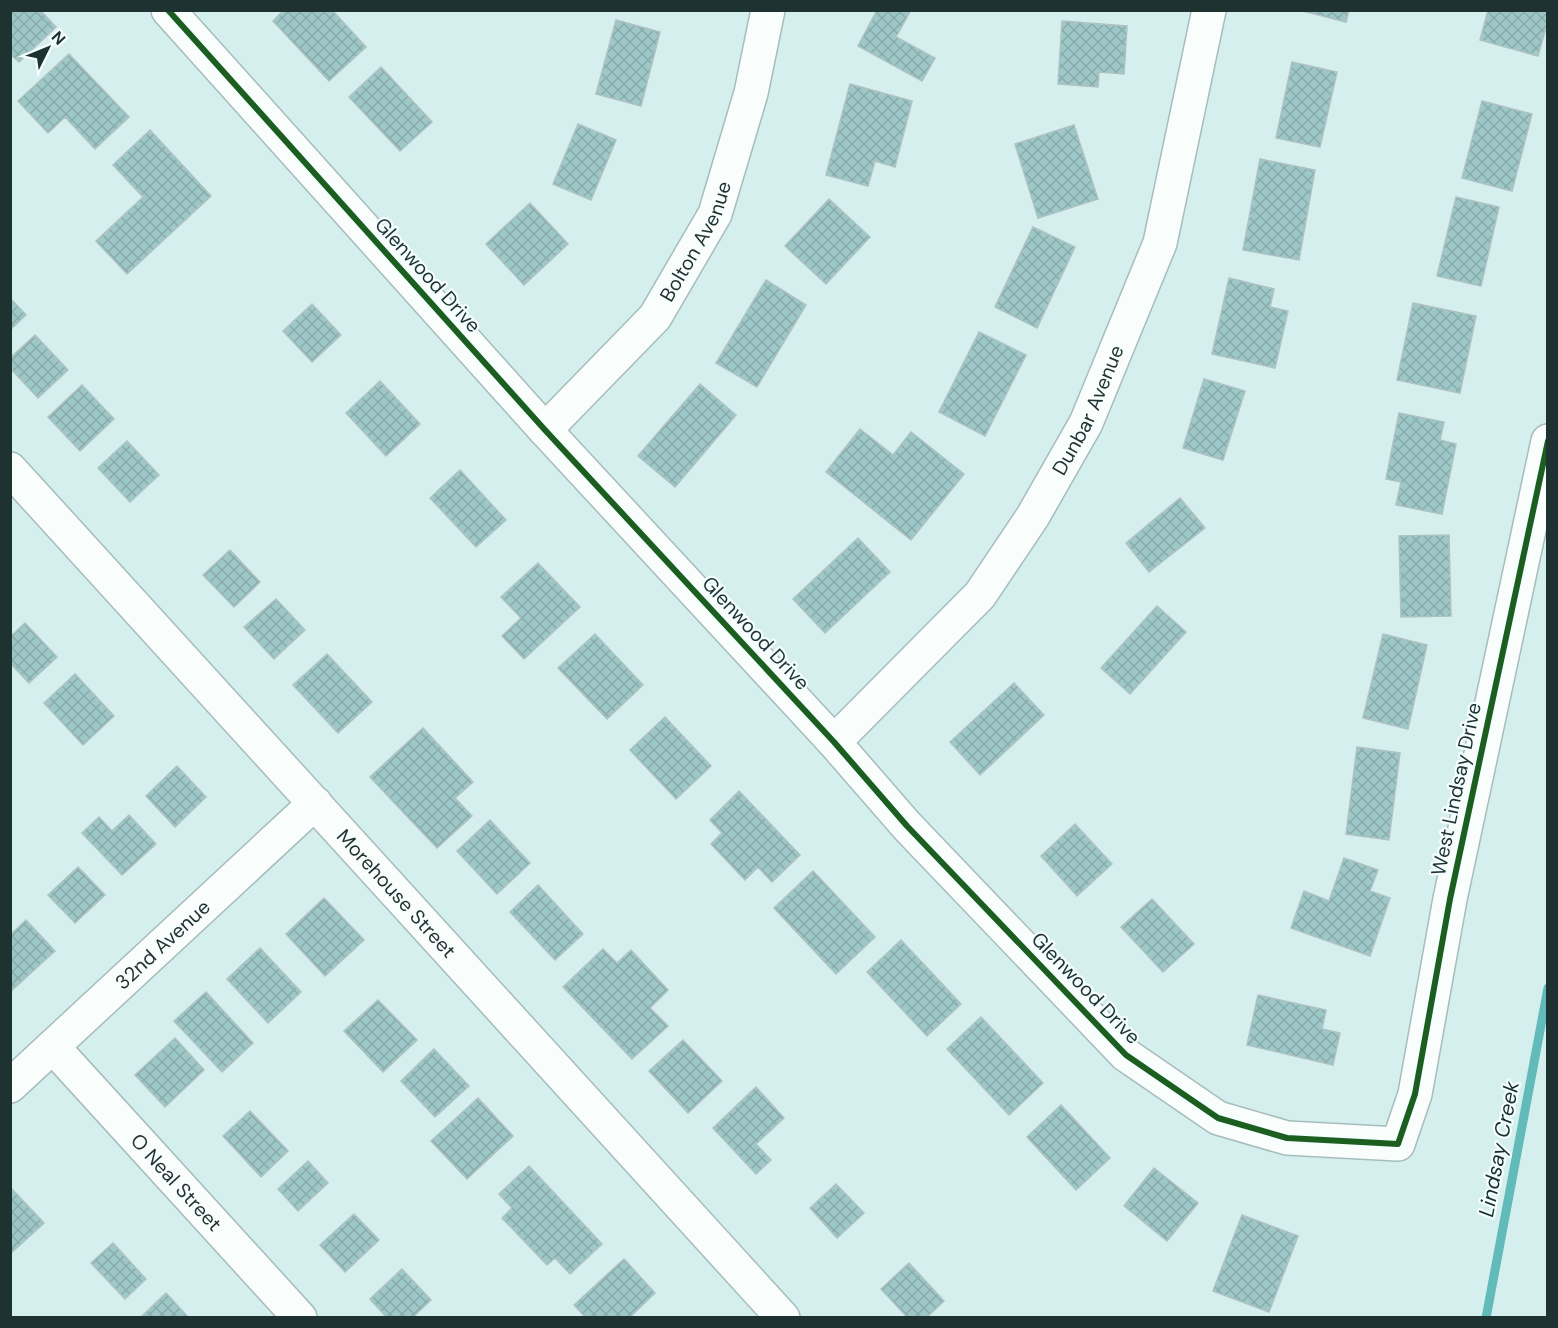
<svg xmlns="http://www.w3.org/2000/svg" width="1558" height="1328" viewBox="0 0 1558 1328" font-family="'DM Sans',sans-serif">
	<defs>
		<pattern id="building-cross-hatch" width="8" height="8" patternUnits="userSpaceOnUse" patternTransform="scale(1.5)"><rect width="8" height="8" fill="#9ec7c7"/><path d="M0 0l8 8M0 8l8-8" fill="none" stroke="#88abab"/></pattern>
	</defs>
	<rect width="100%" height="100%" fill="#d4efee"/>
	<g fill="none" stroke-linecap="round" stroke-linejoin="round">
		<path stroke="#62bab9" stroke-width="9" d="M1486,1318l62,-330"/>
	</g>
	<path fill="url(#building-cross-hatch)" stroke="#aec2c2" stroke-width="1.5" d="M10,10h30l16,17 -37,35 -9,-8z
		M284,10h48l34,37 -37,34 -56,-60z
		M877,10h34l-15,27 39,21 -13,23 -64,-35z
		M1299,10h50l-3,12z
		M1488,10h60v11l-10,35 -58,-16z
		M616,20l44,12 -19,74 -45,-12z
		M1062,21l65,5 -3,48 -25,-2 -1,15 -40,-3z
		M69,54l60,63 -34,32 -30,-32 -17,16 -30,-32z
		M1292,62l45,10 -17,75 -44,-9z
		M381,67l51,55 -32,29 -51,-54z
		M850,84l62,17 -17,66 -20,-6 -7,25 -42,-11z
		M1482,101l50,13 -20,77 -50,-13z
		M578,124l38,16 -25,60 -38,-16z
		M1074,125l24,74 -60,19 -23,-74z
		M150,130l61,66 -84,78 -31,-33 47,-44 -30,-32z
		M1260,159l55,11 -16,90 -56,-10z
		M1456,197l43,10 -18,79 -44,-10z
		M829,199l41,38 -44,47 -41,-38z
		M530,203l38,41 -44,41 -38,-41z
		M1033,227l42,20 -38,81 -42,-21z
		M1229,278l45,11 -4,18 18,4 -13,57 -63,-14z
		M766,280l40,25 -49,82 -41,-24z
		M10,298l16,17 -16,15z
		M1413,303l63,13 -16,77 -63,-13z
		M312,304l29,31 -29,27 -29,-31z
		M979,332l47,23 -41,81 -46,-24z
		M35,335l33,35 -30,28 -28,-30v-10z
		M1204,379l41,12 -22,69 -40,-12z
		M380,381l40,43 -34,32 -40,-43z
		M700,384l36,31 -61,72 -37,-31z
		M82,385l32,34 -34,32 -32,-34z
		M1399,413l45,9 -4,18 16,4 -14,70 -46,-9 5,-23 -15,-3z
		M860,429l33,26 18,-23 53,42 -53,66 -85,-68z
		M127,441l32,34 -29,27 -32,-34z
		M460,470l46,50 -30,27 -46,-49z
		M1180,498l25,30 -56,44 -23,-29z
		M1449,535l2,81 -50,1 -2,-81z
		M858,538l32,34 -65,61 -32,-34z
		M230,550l30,32 -26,25 -31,-32z
		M538,563l42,44 -56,52 -22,-23 19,-18 -20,-21z
		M276,599l29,31 -31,29 -30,-32z
		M1157,606l29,26 -56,62 -29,-26z
		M25,623l32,34 -28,26 -19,-20v-26z
		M595,634l48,51 -36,34 -49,-51z
		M1383,634l44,11 -19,84 -45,-11z
		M327,654l45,48 -34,31 -45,-48z
		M75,674l39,42 -31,29 -39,-42z
		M1014,683l30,32 -64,60 -30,-33z
		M665,717l46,49 -35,33 -46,-49z
		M423,728l50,54 -18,16 17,18 -35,32 -67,-71z
		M1357,747l43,6 -11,87 -43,-6z
		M177,766l29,31 -31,30 -29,-31z
		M739,791l61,64 -28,27 -14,-15 -13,13 -34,-36 11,-11 -12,-13z
		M129,815l27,29 -34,31 -40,-42 17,-16 13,14z
		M490,820l40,43 -33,31 -40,-43z
		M1075,824l37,40 -35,32 -36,-40z
		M1344,858l34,12 -8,21 20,7 -20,58 -79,-28 13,-37 25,10z
		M78,867l27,28 -30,28 -27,-28z
		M813,871l62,66 -39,37 -62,-66z
		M538,885l45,49 -28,26 -45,-48z
		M324,898l40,42 -39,36 -39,-42z
		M1152,899l42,45 -31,28 -42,-45z
		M26,920l29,31 -45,41v-57z
		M901,940l60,64 -34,32 -60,-64z
		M260,948l41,44 -33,31 -41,-44z
		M603,949l14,14 14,-13 37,40 -18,18 18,18 -36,33 -69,-72z
		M206,992l47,51 -31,29 -48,-51z
		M1258,995l68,15 -4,19 18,4 -7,32 -86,-20z
		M378,1000l39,40 -34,32 -39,-41z
		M981,1017l62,66 -34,32 -62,-66z
		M175,1038l29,32 -39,37 -30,-32z
		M683,1040l39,41 -34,32 -39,-42z
		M434,1049l35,37 -34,31 -34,-36z
		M756,1087l28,31 -28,26 15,16 -15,14 -43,-46z
		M478,1098l35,38 -46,43 -36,-38z
		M1061,1105l49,53 -34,32 -49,-53z
		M250,1111l38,40 -27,26 -38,-41z
		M308,1161l20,22 -30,28 -20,-22z
		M529,1166l73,78 -32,30 -15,-16 -8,7 -45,-47 10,-10 -13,-14z
		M1154,1168l44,35 -31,38 -43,-35z
		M836,1184l28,29 -27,25 -27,-30z
		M10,1187l34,36 -34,31z
		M354,1214l25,26 -34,32 -25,-27z
		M1242,1215l56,21 -29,76 -56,-21z
		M113,1243l33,36 -21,20 -34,-36z
		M624,1259l31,34 -26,25h-43l-12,-13z
		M909,1263l35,38 -18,17h-18l-27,-29z
		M402,1269l29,31 -19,18h-25l-17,-19z
		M166,1293l23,25h-49z"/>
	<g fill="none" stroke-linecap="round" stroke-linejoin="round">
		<defs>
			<g id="minor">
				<path d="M168,10l377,420 289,312 73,84 219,229 92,63 69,20 111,6 17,-50 35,-195 98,-458"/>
				<path id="s1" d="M545,430l110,-113 60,-103 36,-121 17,-83"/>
				<path id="s2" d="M10,469l773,849"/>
				<path id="s3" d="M834,742l146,-147 53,-79 53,-93 74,-180 49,-233"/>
				<path id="s4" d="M53,1047l247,271"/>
				<path id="s5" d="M10,1086l305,-283"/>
			</g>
		</defs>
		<use href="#minor" stroke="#a7bcbc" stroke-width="36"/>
		<use href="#minor" stroke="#f9fdfc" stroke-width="33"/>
		<defs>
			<path id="cycleway" d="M168,10l377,420 289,312 73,84 219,229 92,63 69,20 111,6 17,-50 35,-195 98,-458"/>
		</defs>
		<use href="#cycleway" stroke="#f5fefe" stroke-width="10"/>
		<use href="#cycleway" stroke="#1b5e20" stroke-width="6"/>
	</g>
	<g text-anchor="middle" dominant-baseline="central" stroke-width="4.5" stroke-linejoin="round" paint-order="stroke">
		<g font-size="20" fill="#1f3232" stroke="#f5fefe">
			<text stroke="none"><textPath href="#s1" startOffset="244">Bolton Avenue</textPath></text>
			<text transform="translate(428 275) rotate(48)">Glenwood Drive</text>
			<text stroke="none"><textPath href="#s3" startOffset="422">Dunbar Avenue</textPath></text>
			<text transform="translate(756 633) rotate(47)">Glenwood Drive</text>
			<text transform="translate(1456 789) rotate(-78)">West Lindsay Drive</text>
			<text stroke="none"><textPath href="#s2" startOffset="574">Morehouse Street</textPath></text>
			<text stroke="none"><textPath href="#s5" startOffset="208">32nd Avenue</textPath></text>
			<text transform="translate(1086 988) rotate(46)">Glenwood Drive</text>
			<text stroke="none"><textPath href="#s4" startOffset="183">O Neal Street</textPath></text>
		</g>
		<g font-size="21" font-style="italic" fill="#162f2e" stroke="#f5fefe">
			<text transform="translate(1499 1149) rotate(-79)">Lindsay Creek</text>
		</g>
	</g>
	<rect width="1558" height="1328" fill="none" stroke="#1f3232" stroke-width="24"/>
	<g transform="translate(48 48) rotate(47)" stroke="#f5fefe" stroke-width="4.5" paint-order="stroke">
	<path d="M0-4.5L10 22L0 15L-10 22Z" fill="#1f3232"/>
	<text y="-9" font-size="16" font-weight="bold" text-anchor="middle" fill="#1f3232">N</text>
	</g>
</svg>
